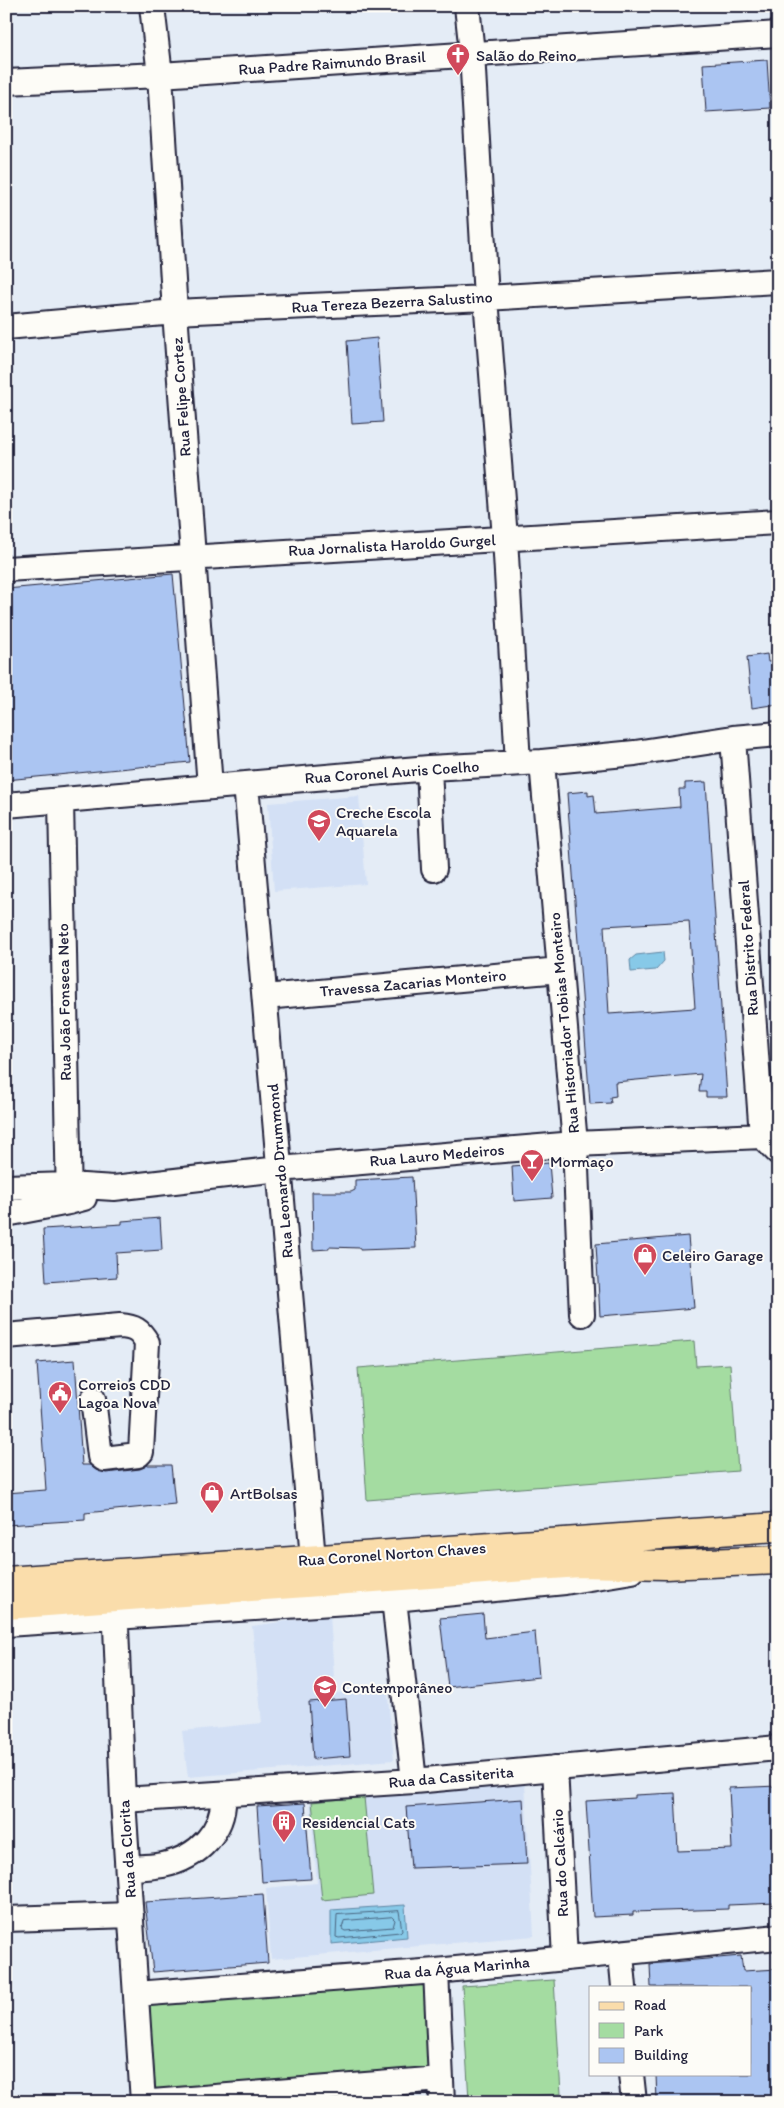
<svg xmlns="http://www.w3.org/2000/svg" width="784" height="2108" font-family="Itim,sans-serif">
<style>
.built{fill:#d3e0f5}
.green{fill:#a4dca1;stroke:#637f6e}
.water{fill:#87c9e8;stroke:#5f86a3}
.lines{fill:none;stroke-linecap:round;stroke-linejoin:round}
.shore{stroke:#4a6580;stroke-width:1}
.building{fill:#abc5f2;stroke:#22223b;fill-rule:evenodd}
.minor-casing{stroke:#22223b;stroke-width:28}
.major-casing{stroke:#22223b;stroke-width:31}
.minor{stroke:#fdfcf7;stroke-width:24}
.major{stroke:#faddab;stroke-width:28}
.labels{text-anchor:middle;dominant-baseline:central;stroke-width:4;stroke-linejoin:round;paint-order:stroke}
.poi-label{font-size:16px;fill:#22223b;stroke:#fdfcf7;text-anchor:start}
.street-label{font-size:16px;fill:#22223b;stroke:#fdfcf7}
</style>
<rect width="100%" height="100%" fill="#e4ecf6"/>
<filter id="ink" filterUnits="userSpaceOnUse"><feTurbulence type="fractalNoise" baseFrequency=".02" numOctaves="2"/><feDisplacementMap in="SourceGraphic" scale="10" xChannelSelector="R" yChannelSelector="G"/><feConvolveMatrix kernelMatrix="1 2 1 2 8 2 1 2 1" color-interpolation-filters="sRGB"/></filter>
<g filter="url(#ink)">
<!-- built -->
<path class="built" d="M 359,796 L 366,884 L 274,891 L 268,803 Z
M 330,1615 L 335,1693 L 387,1688 L 394,1760 L 188,1777 L 182,1731 L 262,1723 L 252,1626 Z
M 525,1784 L 534,1936 L 271,1959 L 266,1888 L 317,1883 L 310,1803 Z"/>
<!-- green -->
<path class="green" d="M 694,1341 L 696,1366 L 730,1364 L 738,1471 L 367,1500 L 358,1368 Z
M 364,1797 L 373,1895 L 322,1900 L 312,1802 Z
M 554,1980 L 561,2094 L 469,2100 L 462,1986 Z
M 427,1982 L 434,2074 L 156,2094 L 148,2001 Z"/>
<!-- water -->
<path class="water" d="M 663,952 L 664,961 L 656,970 L 631,972 L 630,960 L 636,955 Z
M 405,1905 L 407,1937 L 331,1944 L 331,1910 Z"/>
<g class="lines">
<!-- shore -->
<path class="shore" d="M 399,1911 L 402,1930 L 400,1932 L 339,1938 L 336,1937 L 337,1915 Z
M 392,1917 L 395,1920 L 393,1927 L 345,1931 L 342,1929 L 344,1921 Z"/>
</g>
<!-- building -->
<path class="building" d="M 767,60 L 770,108 L 706,112 L 703,64 Z
M 377,338 L 383,422 L 352,424 L 347,341 Z
M 173,574 L 190,762 L 6,780 L 6,589 Z
M 767,654 L 768,662 L 778,661 L 778,704 L 752,708 L 747,657 Z
M 706,782 L 727,1097 L 706,1097 L 706,1092 L 699,1092 L 701,1074 L 615,1082 L 616,1096 L 610,1097 L 611,1103 L 590,1104 L 567,793 L 588,791 L 588,796 L 594,795 L 596,814 L 680,807 L 679,789 L 685,789 L 685,783 ZM 689,921 L 695,1008 L 609,1014 L 604,926 Z
M 549,1163 L 552,1198 L 514,1201 L 512,1166 Z
M 412,1177 L 416,1248 L 360,1250 L 360,1248 L 329,1247 L 329,1249 L 313,1250 L 312,1192 L 351,1192 L 355,1190 L 355,1180 Z
M 160,1218 L 162,1250 L 116,1253 L 117,1277 L 46,1282 L 43,1229 L 122,1224 L 122,1221 Z
M 688,1236 L 694,1308 L 600,1316 L 596,1244 Z
M 75,1360 L 82,1465 L 90,1465 L 96,1470 L 106,1473 L 140,1469 L 148,1465 L 171,1465 L 175,1504 L 85,1513 L 85,1520 L 6,1525 L 6,1493 L 46,1490 L 37,1363 Z
M 483,1614 L 485,1638 L 535,1632 L 539,1677 L 448,1687 L 440,1618 Z
M 346,1699 L 350,1756 L 313,1759 L 309,1702 Z
M 778,1786 L 778,1898 L 775,1898 L 776,1903 L 728,1905 L 728,1909 L 633,1912 L 633,1915 L 593,1917 L 586,1801 L 635,1798 L 635,1795 L 675,1793 L 678,1851 L 732,1849 L 729,1788 Z
M 523,1799 L 527,1864 L 411,1868 L 406,1807 Z
M 305,1803 L 311,1879 L 262,1882 L 257,1806 Z
M 263,1894 L 268,1963 L 153,1972 L 145,1902 Z
M 741,1956 L 743,1971 L 778,1969 L 778,2102 L 657,2102 L 656,2074 L 750,2074 L 750,1987 L 651,1987 L 650,1964 Z"/>
<g class="lines">
<!-- minor casing -->
<g class="minor-casing">
<path id="minor" d="M 152,6 L 160,75 L 175,312 L 210,787
M 467,6 L 472,53 L 486,298 L 505,538 L 518,763
M 6,82 L 160,75 L 778,34
M 6,327 L 175,312 L 486,298 L 778,281
M 6,569 L 778,522
M 733,738 L 762,1136 L 778,1152
M 542,762 L 575,1144 L 582,1314
M 429,768 L 434,869
M 246,784 L 313,1559
M 61,801 L 69,1202
M 6,805 L 429,768 L 542,762 L 635,753 L 733,738 L 778,734
M 265,997 L 560,970
M 6,1187 L 68,1185 L 114,1188 L 279,1169 L 575,1144 L 762,1136
M 6,1214 L 69,1202 L 84,1198
M 6,1336 L 120,1326 C 134,1327 140,1330 147,1343 L 141,1452 L 138,1455 L 104,1459 L 100,1456 L 93,1399
M 394,1599 L 414,1781
M 115,1602 L 123,1800 L 143,2102
M 6,1624 L 394,1599 L 565,1582 L 632,1571
M 555,1768 L 565,1958
M 123,1800 L 414,1781 L 778,1748
M 128,1869 C 140,1867 152,1867 163,1865 C 198,1858 226,1830 223,1794
M 6,1919 L 131,1915
M 621,1954 L 624,1987
M 436,1971 L 442,2102
M 136,1994 L 436,1971 L 778,1937
M 631,2074 L 634,2102
M 152,2102 L 441,2079"/>
</g>
<!-- major casing -->
<g class="major-casing">
<path id="major" d="M 6,1581 L 778,1527
M 6,1605 L 579,1563 L 665,1565 L 778,1560"/>
</g>
<!-- minor -->
<use href="#minor" class="minor"/>
<!-- major -->
<use href="#major" class="major"/>
</g>
</g>
<!-- icons -->
<defs>
<g id="church-pin" transform="scale(1.25)"><path d="M0 17L-7.5 6A9.5 9.5 0 1 1 7.5 6Z" fill="#d1495b" stroke="#fdfcf7"/><path d="M-1.2-6h2.4v3.5h3.3v2.4h-3.3V6h-2.4V-.1h-3.3v-2.4h3.3Z" fill="#fff"/></g>
<g id="school-pin" transform="scale(1.25)"><path d="M0 17L-7.5 6A9.5 9.5 0 1 1 7.5 6Z" fill="#d1495b" stroke="#fdfcf7"/><path d="M0-5L7-2L0 1L-7-2ZM-4 1L0 2.5L4 1V4Q0 6-4 4Z" fill="#fff"/></g>
<g id="bar-pin" transform="scale(1.25)"><path d="M0 17L-7.5 6A9.5 9.5 0 1 1 7.5 6Z" fill="#d1495b" stroke="#fdfcf7"/><path d="M-6-5H6L.8 .8V4.5H3.5V6h-7V4.5H-.8V.8Z" fill="#fff"/></g>
<g id="shop-pin" transform="scale(1.25)"><path d="M0 17L-7.5 6A9.5 9.5 0 1 1 7.5 6Z" fill="#d1495b" stroke="#fdfcf7"/><path d="M-5-2.5h2.3a2.7 3.5 0 0 1 5.4 0H5L5.5 6h-11ZM-1.5-2.5h3a1.5 2.3 0 0 0-3 0Z" fill="#fff"/></g>
<g id="civic-pin" transform="scale(1.25)"><path d="M0 17L-7.5 6A9.5 9.5 0 1 1 7.5 6Z" fill="#d1495b" stroke="#fdfcf7"/><path d="M-.6-6.5H3V-4.5H.6V-3L4-1V1h2V6H-6V1h2V-1L-.6-3ZM-1.2 2.5V6h2.4V2.5Z" fill="#fff"/></g>
<g id="building-pin" transform="scale(1.25)"><path d="M0 17L-7.5 6A9.5 9.5 0 1 1 7.5 6Z" fill="#d1495b" stroke="#fdfcf7"/><path d="M-4-6H4V6H1V3H-1V6H-4ZM-2.5-4.3h1.7v1.8h-1.7ZM.8-4.3h1.7v1.8H.8ZM-2.5-1h1.7V.8h-1.7ZM.8-1h1.7V.8H.8Z" fill="#fff"/></g>
</defs>
<g fill-rule="evenodd">
<use href="#church-pin" x="458" y="55"/>
<use href="#school-pin" x="319" y="821"/>
<use href="#bar-pin" x="532" y="1161"/>
<use href="#shop-pin" x="645" y="1255"/>
<use href="#civic-pin" x="60" y="1393"/>
<use href="#shop-pin" x="212" y="1493"/>
<use href="#school-pin" x="325" y="1687"/>
<use href="#building-pin" x="284" y="1822"/>
</g>
<g class="labels">
<!-- poi labels -->
<g class="poi-label">
<text x="476" y="55">Salão do Reino</text>
<text x="336" y="812">Creche Escola<tspan x="336" dy="18">Aquarela</tspan></text>
<text x="550" y="1161">Mormaço</text>
<text x="662" y="1255">Celeiro Garage</text>
<text x="78" y="1384">Correios CDD<tspan x="78" dy="18">Lagoa Nova</tspan></text>
<text x="230" y="1493">ArtBolsas</text>
<text x="342" y="1687">Contemporâneo</text>
<text x="302" y="1822">Residencial Cats</text>
</g>
<!-- street labels -->
<g class="street-label">
<text transform="translate(332 63) rotate(-4)">Rua Padre Raimundo Brasil</text>
<text transform="translate(392 302) rotate(-3)">Rua Tereza Bezerra Salustino</text>
<text transform="translate(181 397) rotate(-94)">Rua Felipe Cortez</text>
<text transform="translate(392 545) rotate(-3)">Rua Jornalista Haroldo Gurgel</text>
<text transform="translate(392 772) rotate(-4)">Rua Coronel Auris Coelho</text>
<text transform="translate(748 948) rotate(-94)">Rua Distrito Federal</text>
<text transform="translate(413 983) rotate(-5)">Travessa Zacarias Monteiro</text>
<text transform="translate(64 1002) rotate(-91)">Rua João Fonseca Neto</text>
<text transform="translate(564 1023) rotate(-95)">Rua Historiador Tobias Monteiro</text>
<text transform="translate(437 1155) rotate(-5)">Rua Lauro Medeiros</text>
<text transform="translate(280 1171) rotate(-95)">Rua Leonardo Drummond</text>
<text transform="translate(392 1554) rotate(-4)">Rua Coronel Norton Chaves</text>
<text transform="translate(451 1777) rotate(-5)">Rua da Cassiterita</text>
<text transform="translate(127 1849) rotate(-94)">Rua da Clorita</text>
<text transform="translate(560 1863) rotate(-93)">Rua do Calcário</text>
<text transform="translate(457 1968) rotate(-5)">Rua da Água Marinha</text>
</g>
</g>
<!-- margin -->
<rect width="784" height="2108" fill="none" stroke="#fdfcf7" stroke-width="25"/>
<rect x="12" y="12" width="759" height="2083" fill="none" stroke="#22223b" stroke-width="2" filter="url(#ink)"/>
<!-- legend -->
<rect x="589" y="1986" width="162" height="90" fill="#fdfcf7" stroke="#a5a5ac"/>
<rect x="599" y="2002" width="25" height="8" fill="#faddab" stroke="#a5a5ac"/>
<text x="634" y="2010" font-size="15" fill="#22223b">Road</text>
<rect x="599" y="2023" width="25" height="15" fill="#a4dca1" stroke="#a5a5ac"/>
<text x="634" y="2036" font-size="15" fill="#22223b">Park</text>
<rect x="599" y="2048" width="25" height="15" fill="#abc5f2" stroke="#a5a5ac"/>
<text x="634" y="2060" font-size="15" fill="#22223b">Building</text>
</svg>
